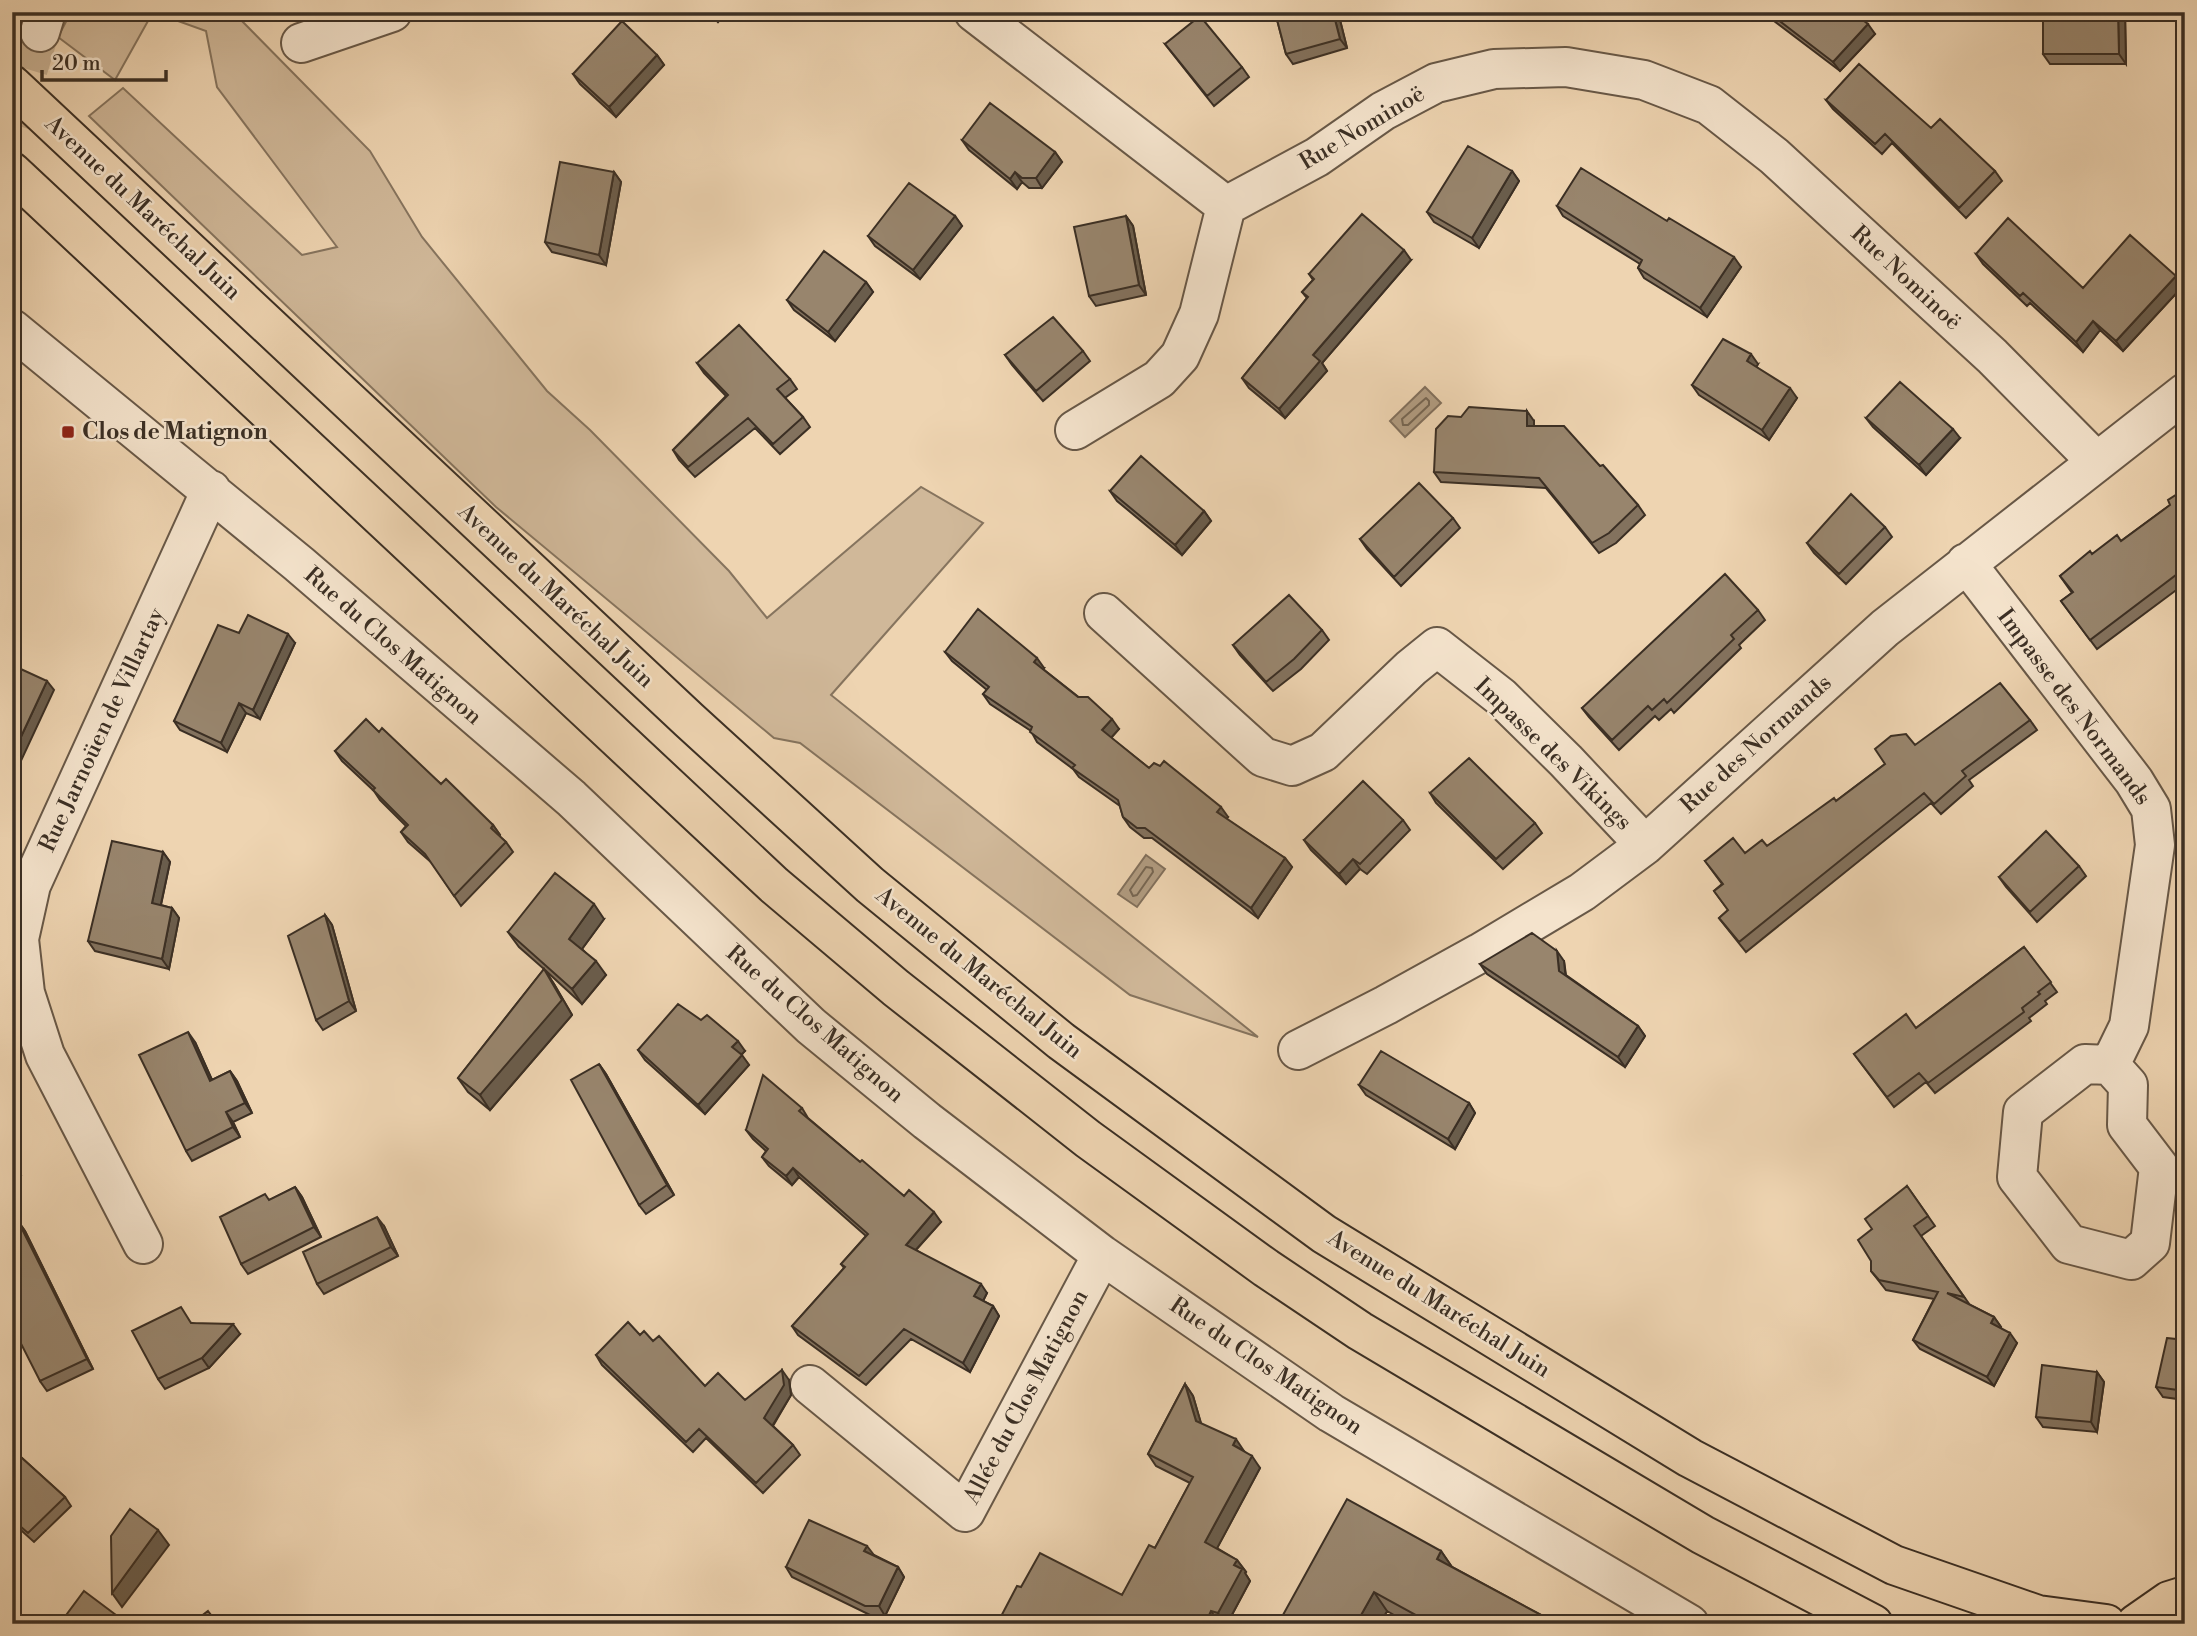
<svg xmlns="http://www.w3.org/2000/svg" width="2197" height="1636" font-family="'Libre Bodoni',serif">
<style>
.green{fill:#d0b899;stroke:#86745e;stroke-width:2}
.water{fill:#b19c81;stroke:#82705c;stroke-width:2}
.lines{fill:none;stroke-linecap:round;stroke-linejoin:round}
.shore{stroke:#766652;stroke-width:2}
.minor-tunnel{stroke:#cab395;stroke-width:38;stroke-dasharray:38 19;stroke-linecap:butt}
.minor-casing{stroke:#685847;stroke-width:42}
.major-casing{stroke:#3b2f24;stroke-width:42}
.minor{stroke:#f4e3cc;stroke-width:38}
.major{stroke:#eed4b1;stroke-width:38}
.wall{fill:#83725e;stroke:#3b2f24;stroke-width:2}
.shaded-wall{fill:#6a5d4c;stroke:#3b2f24;stroke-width:2}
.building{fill:#98856d;stroke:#3b2f24;stroke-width:2}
.poi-dot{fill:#8f2418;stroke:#f4e3cc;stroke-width:2.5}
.labels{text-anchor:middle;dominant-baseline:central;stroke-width:5;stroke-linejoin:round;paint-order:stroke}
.street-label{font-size:23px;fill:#3b2f24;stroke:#f4e3cc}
.poi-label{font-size:23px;font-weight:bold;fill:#3b2f24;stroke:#f4e3cc;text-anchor:start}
</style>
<rect width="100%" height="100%" fill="#eed4b1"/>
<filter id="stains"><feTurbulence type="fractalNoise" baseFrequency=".00286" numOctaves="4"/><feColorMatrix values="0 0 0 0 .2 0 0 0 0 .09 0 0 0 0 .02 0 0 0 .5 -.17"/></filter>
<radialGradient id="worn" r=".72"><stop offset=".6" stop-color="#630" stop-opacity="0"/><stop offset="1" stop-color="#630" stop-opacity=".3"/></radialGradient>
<!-- green -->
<path class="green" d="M 71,12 L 233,12 L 236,15 L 370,151 L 422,237 L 547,391 L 590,430 L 729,571 L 767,618 L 921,487 L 983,523 L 831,695 L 1258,1037 L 1130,995 L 800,743 L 774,738 L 496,507 L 89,116 L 123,88 L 302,255 L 337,247 L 217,87 L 206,31 L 153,12 L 115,80 L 58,37 Z"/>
<!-- water -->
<path class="water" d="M 1425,387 L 1441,403 L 1405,437 L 1390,421 Z
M 1146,855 L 1165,869 L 1137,907 L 1118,894 Z"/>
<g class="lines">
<!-- shore -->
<path class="shore" d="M 1426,398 L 1429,401 L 1429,405 L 1408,425 L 1403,425 L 1402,419 Z
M 1146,867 L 1152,868 L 1153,872 L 1137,895 L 1133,896 L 1130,890 Z"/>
<!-- minor-tunnel -->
<path class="minor-tunnel" d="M 12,124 L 40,32"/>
<!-- minor casing -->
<g class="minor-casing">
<path id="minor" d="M 974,12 L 1226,206 L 1317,157 L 1383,111 L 1436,83 L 1494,69 L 1566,67 L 1644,80 L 1709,105 L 1774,156 L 1992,356 L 2097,462
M 40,32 L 46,12
M 301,43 L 392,12
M 12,329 L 299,564 L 571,798 L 811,1026 L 927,1121 L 1102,1255 L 1331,1413 L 1689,1624
M 1075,430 L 1159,379 L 1180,356 L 1199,314 L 1226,206
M 1966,563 L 2134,781 L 2151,809 L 2155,845 L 2129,1026 L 2110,1065
M 1104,613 L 1263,757 L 1292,766 L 1323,752 L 1411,668 L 1437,647 L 1501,697 L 1566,761 L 1645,845
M 1298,1050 L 1386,1005 L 1480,953 L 1582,892 L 1645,845 L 1885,628 L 2185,393
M 2085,1064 L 2110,1065 L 2128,1085 L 2127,1125 L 2159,1167 L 2150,1243 L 2131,1260 L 2069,1244 L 2017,1177 L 2023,1112 Z
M 143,1244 L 45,1055 L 25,993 L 19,939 L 31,885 L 211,490
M 810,1385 L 965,1512 L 1102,1255"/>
</g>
<!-- major casing -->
<g class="major-casing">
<path id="major" d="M 12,85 L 689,720 L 870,885 L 1061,1041 L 1324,1234 L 1690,1458 L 1894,1565 L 2038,1615 L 2106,1624
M 12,172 L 774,885 L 896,988 L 1088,1139 L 1266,1268 L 1360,1331 L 1703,1535 L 1873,1624
M 2136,1624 L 2169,1601 L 2185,1596"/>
</g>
<!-- minor -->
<use href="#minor" class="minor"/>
<!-- major -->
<use href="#major" class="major"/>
</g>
<!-- wall -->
<path class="wall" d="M 707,12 L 727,12 L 718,22 Z
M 1275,12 L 1338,12 L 1347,48 L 1293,64 L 1286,54 Z
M 1762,12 L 1852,12 L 1875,34 L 1840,71 Z
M 2125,12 L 2126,64 L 2050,64 L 2043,54 Z
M 1165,44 L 1242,67 L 1249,77 L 1214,106 Z
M 657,55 L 664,65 L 616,117 L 580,84 L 573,74 Z
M 1826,100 L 1931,128 L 1995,171 L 2002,181 L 1966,218 L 1892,143 L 1882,154 L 1833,109 Z
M 962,140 L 1055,152 L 1062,162 L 1042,188 L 1029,188 L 1022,182 L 1017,189 L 969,150 Z
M 1512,171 L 1519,181 L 1479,248 L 1434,222 L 1427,212 Z
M 614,172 L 621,182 L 606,265 L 552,252 L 545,242 Z
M 1557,206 L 1667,221 L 1741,267 L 1707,317 L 1644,278 L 1638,268 L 1640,264 L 1563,216 Z
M 955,216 L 962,226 L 920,279 L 875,246 L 868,236 Z
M 1126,216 L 1133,226 L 1146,295 L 1096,306 L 1089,296 Z
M 1976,254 L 2083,288 L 2183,286 L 2123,351 L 2100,330 L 2083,352 L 2030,303 L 2027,306 L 1983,264 Z
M 1411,260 L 1322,363 L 1327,371 L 1285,418 L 1249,388 L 1242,378 L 1307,298 L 1302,292 L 1313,280 L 1309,274 Z
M 866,282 L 873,292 L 835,341 L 794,310 L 787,300 Z
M 1083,351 L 1090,361 L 1043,401 L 1012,365 L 1005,355 Z
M 697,363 L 790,379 L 797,389 L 785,398 L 803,417 L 810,427 L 780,454 L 755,428 L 695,477 L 679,460 L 673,450 L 726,396 L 704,373 Z
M 1758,364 L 1756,367 L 1797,398 L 1769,440 L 1699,395 L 1692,385 Z
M 1866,418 L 1960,438 L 1926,475 L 1873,427 Z
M 1534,421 L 1534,426 L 1600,466 L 1638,505 L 1645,515 L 1616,543 L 1599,553 L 1546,488 L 1441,482 L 1434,472 Z
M 2185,489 L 2185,587 L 2183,585 L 2097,649 L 2061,601 L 2072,593 L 2060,576 L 2092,554 L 2121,541 L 2170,505 Z
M 1110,491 L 1204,511 L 1211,521 L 1182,555 L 1117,501 Z
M 1453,518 L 1460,528 L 1401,586 L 1367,549 L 1360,539 Z
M 1885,527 L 1892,537 L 1846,584 L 1814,553 L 1807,543 Z
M 1758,610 L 1765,620 L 1739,645 L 1741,648 L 1674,713 L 1671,709 L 1659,720 L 1655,716 L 1619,750 L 1589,717 L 1582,708 Z
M 1322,630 L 1329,640 L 1301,669 L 1273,691 L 1240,655 L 1233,645 Z
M 239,633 L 295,643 L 260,719 L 246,713 L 227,752 L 180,730 L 174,721 Z
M 945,652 L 1044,668 L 1043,669 L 1119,729 L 1111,738 L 1149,768 L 1228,817 L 1226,819 L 1285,858 L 1292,867 L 1258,918 L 1152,838 L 1144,838 L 1130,827 L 1123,817 L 1120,806 L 1079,777 L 1073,769 L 1037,742 L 1031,731 L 990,704 L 983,694 L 987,690 L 952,661 Z
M 2030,720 L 2037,730 L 1969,780 L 1973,786 L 1941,814 L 1931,803 L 1746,952 L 1719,918 L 1728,910 L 1714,891 L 1722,884 L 1705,861 L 1745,853 L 1767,846 L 1836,801 L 1885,764 L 1915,745 Z
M 379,732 L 441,784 L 493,825 L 500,835 L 499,836 L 506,842 L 513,852 L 461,906 L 432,863 L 408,842 L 401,832 L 406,826 L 380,800 L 374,791 L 342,761 L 335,751 Z
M 1430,793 L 1535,823 L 1542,833 L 1503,869 L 1436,803 Z
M 1403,820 L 1410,830 L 1367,874 L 1360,869 L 1346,884 L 1311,850 L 1304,840 Z
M 163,852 L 170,862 L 161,905 L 172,908 L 179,918 L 169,969 L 95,951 L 88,941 Z
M 2079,866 L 2086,876 L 2037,922 L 2006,887 L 1999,877 Z
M 325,915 L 332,925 L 356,1011 L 323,1030 L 316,1020 Z
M 604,919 L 582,949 L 606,975 L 582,1004 L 545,970 L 554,984 L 572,1015 L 490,1110 L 468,1092 L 458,1078 L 544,969 L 519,947 L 508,932 Z
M 2024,947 L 2057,992 L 2045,1001 L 2047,1004 L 2029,1018 L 2031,1021 L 1935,1093 L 1926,1082 L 1894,1107 L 1854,1054 L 1916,1028 Z
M 1564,961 L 1566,975 L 1638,1026 L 1645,1036 L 1625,1067 L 1487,974 L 1480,964 Z
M 701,1020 L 745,1051 L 741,1055 L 749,1065 L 705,1114 L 645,1060 L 638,1050 Z
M 195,1042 L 212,1080 L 230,1071 L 237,1081 L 252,1113 L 233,1122 L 240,1137 L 192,1161 L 186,1151 Z
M 599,1064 L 606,1074 L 674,1195 L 646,1214 L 639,1205 Z
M 1359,1085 L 1469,1103 L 1475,1113 L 1455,1149 L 1366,1095 Z
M 802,1108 L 808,1118 L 860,1162 L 904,1196 L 941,1222 L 916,1250 L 987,1293 L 983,1301 L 993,1306 L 999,1316 L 970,1372 L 911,1339 L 866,1385 L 798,1335 L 792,1326 L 844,1268 L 841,1264 L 866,1236 L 799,1177 L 792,1185 L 769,1166 L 762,1157 L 766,1151 L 753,1139 L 746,1130 Z
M 12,1156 L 21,1175 L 12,1179 Z
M 1907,1186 L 1935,1226 L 1921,1236 L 1970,1305 L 1994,1317 L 2001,1327 L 2000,1328 L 2017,1343 L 1994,1386 L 1920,1349 L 1913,1340 L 1934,1299 L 1886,1290 L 1871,1271 L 1872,1229 Z
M 295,1187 L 302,1197 L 321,1237 L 248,1274 L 241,1264 L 270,1200 Z
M 18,1221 L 25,1231 L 93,1369 L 47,1391 L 40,1381 Z
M 384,1226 L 398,1256 L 324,1294 L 317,1284 Z
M 192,1323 L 240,1334 L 209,1368 L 165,1389 L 158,1379 Z
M 640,1335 L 653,1341 L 705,1386 L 745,1400 L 789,1380 L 791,1395 L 773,1426 L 793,1445 L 800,1455 L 763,1493 L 706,1438 L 693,1452 L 602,1365 L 596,1355 Z
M 2185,1340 L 2185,1400 L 2163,1397 L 2156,1387 Z
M 2097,1372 L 2104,1382 L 2097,1432 L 2043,1427 L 2036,1417 Z
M 1185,1384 L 1193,1396 L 1201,1424 L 1244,1451 L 1260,1468 L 1217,1548 L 1237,1560 L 1246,1572 L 1245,1573 L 1250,1581 L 1227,1624 L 997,1624 L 1021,1587 L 1122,1595 L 1155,1548 L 1190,1483 L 1156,1466 L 1148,1454 Z
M 12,1449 L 65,1497 L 71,1506 L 34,1542 L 12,1522 Z
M 1441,1551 L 1452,1567 L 1543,1616 L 1549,1624 L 1410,1624 L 1387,1611 L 1380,1624 L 1278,1624 Z
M 874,1555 L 898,1567 L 904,1577 L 885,1616 L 872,1616 L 792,1577 L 786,1567 Z"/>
<!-- shaded-wall -->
<path class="shaded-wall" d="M 711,12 L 727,12 L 718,22 Z
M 1103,12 L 1111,12 L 1107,18 Z
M 1333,12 L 1338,12 L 1347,48 L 1340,39 Z
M 2118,12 L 2125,12 L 2126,64 L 2119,54 Z
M 1868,24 L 1875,34 L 1840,71 L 1833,62 Z
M 657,55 L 664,65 L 616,117 L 609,107 Z
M 1055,152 L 1062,162 L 1042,188 L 1036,178 Z
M 1512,171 L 1519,181 L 1479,248 L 1472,238 Z
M 614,172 L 621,182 L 606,265 L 599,255 Z
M 1015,172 L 1022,182 L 1017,189 L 1010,179 Z
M 955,216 L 962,226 L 920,279 L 913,270 Z
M 1126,216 L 1133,226 L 1146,295 L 1139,285 Z
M 1404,250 L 1411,260 L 1322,363 L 1327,371 L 1285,418 L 1279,409 L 1313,355 Z
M 1734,257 L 1741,267 L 1707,317 L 1700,308 Z
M 2176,276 L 2183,286 L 2123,351 L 2116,341 Z
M 866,282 L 873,292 L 835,341 L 828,332 Z
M 2093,321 L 2100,330 L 2083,352 L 2076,342 Z
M 1751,354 L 1758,364 L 1754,371 L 1747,361 Z
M 1790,388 L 1797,398 L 1769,440 L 1762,430 Z
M 1527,411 L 1534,421 L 1534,436 L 1527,426 Z
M 1953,429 L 1960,438 L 1926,475 L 1919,465 Z
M 1204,511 L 1211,521 L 1182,555 L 1175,545 Z
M 288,634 L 295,643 L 260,719 L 253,710 Z
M 1037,658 L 1044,668 L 1040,672 L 1034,662 Z
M 47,681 L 54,690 L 12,780 L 12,756 Z
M 239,703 L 246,713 L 227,752 L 221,743 Z
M 1112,719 L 1119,729 L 1109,740 L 1102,730 Z
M 1221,807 L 1228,817 L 1224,822 L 1217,812 Z
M 493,825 L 500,835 L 498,838 L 491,828 Z
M 163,852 L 170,862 L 159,913 L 152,903 Z
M 1285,858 L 1292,867 L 1258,918 L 1251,908 Z
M 1353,859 L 1360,869 L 1346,884 L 1339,874 Z
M 594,904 L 604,919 L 579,953 L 569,939 Z
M 172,908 L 179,918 L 169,969 L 162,959 Z
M 325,915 L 332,925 L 356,1011 L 349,1001 Z
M 1557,951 L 1564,961 L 1566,981 L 1559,971 Z
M 596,961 L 606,975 L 582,1004 L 572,989 Z
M 544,969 L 554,984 L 572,1015 L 490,1110 L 480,1095 Z
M 1638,1026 L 1645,1036 L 1625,1067 L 1618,1057 Z
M 188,1032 L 195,1042 L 217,1091 L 210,1081 Z
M 738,1041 L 745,1051 L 739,1057 L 732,1047 Z
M 742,1055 L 749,1065 L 705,1114 L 698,1105 Z
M 599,1064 L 606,1074 L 674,1195 L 667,1185 Z
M 230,1071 L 237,1081 L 252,1113 L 245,1103 Z
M 1469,1103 L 1475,1113 L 1455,1149 L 1448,1139 Z
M 226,1112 L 233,1122 L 240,1137 L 233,1127 Z
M 12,1156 L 21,1175 L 12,1160 Z
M 793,1168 L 799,1177 L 792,1185 L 786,1176 Z
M 295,1187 L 302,1197 L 321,1237 L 314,1227 Z
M 934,1212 L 941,1222 L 912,1254 L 906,1245 Z
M 377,1217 L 384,1226 L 398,1256 L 391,1247 Z
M 18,1221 L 25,1231 L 93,1369 L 87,1359 Z
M 981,1284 L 987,1293 L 981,1305 L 974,1296 Z
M 993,1306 L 999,1316 L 970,1372 L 963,1363 Z
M 1994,1317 L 2001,1327 L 1998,1333 L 1991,1323 Z
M 233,1324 L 240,1334 L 209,1368 L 202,1358 Z
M 2010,1333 L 2017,1343 L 1994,1386 L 1987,1377 Z
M 782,1370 L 789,1380 L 791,1395 L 771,1428 L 764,1418 Z
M 2097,1372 L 2104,1382 L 2097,1432 L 2091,1422 Z
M 1185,1384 L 1193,1396 L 1204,1433 L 1196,1421 Z
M 1236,1439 L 1244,1451 L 1233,1445 Z
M 1252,1456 L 1260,1468 L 1214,1554 L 1205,1542 Z
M 158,1530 L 169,1545 L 122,1607 L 112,1593 Z
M 867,1546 L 874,1555 L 871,1561 L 864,1551 Z
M 1441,1551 L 1454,1570 L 1437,1559 Z
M 1237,1560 L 1246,1572 L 1245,1573 L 1250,1581 L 1227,1624 L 1225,1624 L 1218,1613 L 1234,1565 Z
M 898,1567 L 904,1577 L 885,1616 L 879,1606 Z
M 1374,1592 L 1387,1611 L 1380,1624 L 1356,1624 Z
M 1211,1611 L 1219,1623 L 1219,1624 L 1205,1624 Z
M 1072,1616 L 1078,1624 L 1068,1624 Z
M 1543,1616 L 1549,1624 L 1539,1624 Z"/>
<!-- building -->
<path class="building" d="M 1275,12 L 1333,12 L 1340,39 L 1286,54 Z
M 1768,12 L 1852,12 L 1868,24 L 1833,62 Z
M 2043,12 L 2118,12 L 2119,54 L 2043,54 Z
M 1200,16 L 1242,67 L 1207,96 L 1165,44 Z
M 622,21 L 657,55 L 609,107 L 573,74 Z
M 1859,64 L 1931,128 L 1940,119 L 1995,171 L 1959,208 L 1885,134 L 1875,144 L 1826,100 Z
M 990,103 L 1055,152 L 1036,178 L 1022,178 L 1015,172 L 1010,179 L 962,140 Z
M 1468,146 L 1512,171 L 1472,238 L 1427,212 Z
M 560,162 L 614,172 L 599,255 L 545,242 Z
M 1581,168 L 1667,221 L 1669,218 L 1734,257 L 1700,308 L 1638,268 L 1642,260 L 1557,206 Z
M 909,183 L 955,216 L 913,270 L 868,236 Z
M 1362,214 L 1404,250 L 1313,355 L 1320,361 L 1279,409 L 1242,378 L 1308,297 L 1302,292 L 1314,279 L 1309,274 Z
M 1126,216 L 1139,285 L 1089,296 L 1074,227 Z
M 2008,218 L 2083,288 L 2130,235 L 2176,276 L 2116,341 L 2093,321 L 2076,342 L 2023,293 L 2020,296 L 1976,254 Z
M 824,251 L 866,282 L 828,332 L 787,300 Z
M 1053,317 L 1083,351 L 1036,391 L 1005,355 Z
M 739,325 L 790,379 L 777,389 L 803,417 L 773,444 L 748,418 L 688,467 L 673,450 L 728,395 L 697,363 Z
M 1723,339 L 1751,354 L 1747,361 L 1790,388 L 1762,430 L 1692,385 Z
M 1900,382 L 1953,429 L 1919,465 L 1866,418 Z
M 1469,407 L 1527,411 L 1527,426 L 1564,426 L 1600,466 L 1603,465 L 1638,505 L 1609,533 L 1592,543 L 1539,478 L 1434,472 L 1436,429 L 1448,416 L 1461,417 Z
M 1141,456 L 1204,511 L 1175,545 L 1110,491 Z
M 2185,472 L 2185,484 L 2179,477 Z
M 1419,483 L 1453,518 L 1394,577 L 1360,539 Z
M 2185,489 L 2185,578 L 2181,582 L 2176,575 L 2090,640 L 2061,601 L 2073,592 L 2060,576 L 2090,551 L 2092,554 L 2117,535 L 2121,541 L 2170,505 L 2168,500 Z
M 1851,494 L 1885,527 L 1839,574 L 1807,543 Z
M 1725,574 L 1758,610 L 1731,635 L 1734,639 L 1667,703 L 1664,699 L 1652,710 L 1648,706 L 1612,740 L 1582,708 Z
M 1289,595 L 1322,630 L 1294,659 L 1266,682 L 1233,645 Z
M 978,609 L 1037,658 L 1034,662 L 1078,697 L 1088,697 L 1112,719 L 1102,730 L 1149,768 L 1154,763 L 1160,766 L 1164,761 L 1221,807 L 1217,812 L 1285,858 L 1251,908 L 1145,828 L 1137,828 L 1123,817 L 1118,800 L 1072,768 L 1075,765 L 1030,732 L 1032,727 L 983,694 L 989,687 L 945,652 Z
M 248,615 L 288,634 L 253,710 L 239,703 L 221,743 L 174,721 L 218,625 L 239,633 Z
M 12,665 L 47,681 L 12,756 Z
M 2000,683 L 2030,720 L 1962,771 L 1966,776 L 1934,804 L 1924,793 L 1739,942 L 1719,918 L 1728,910 L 1714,891 L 1723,884 L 1705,861 L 1733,838 L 1745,853 L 1762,840 L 1767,846 L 1834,798 L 1836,801 L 1885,764 L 1875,749 L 1891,736 L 1906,734 L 1915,745 Z
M 366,719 L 379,732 L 382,728 L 441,784 L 446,779 L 493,825 L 491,828 L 506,842 L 454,896 L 425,854 L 401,832 L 408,825 L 373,790 L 375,788 L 335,751 Z
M 1469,758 L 1535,823 L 1496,859 L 1430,793 Z
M 1363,781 L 1403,820 L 1360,864 L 1353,859 L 1339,874 L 1304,840 Z
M 2046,831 L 2079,866 L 2030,912 L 1999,877 Z
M 112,841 L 163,852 L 152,903 L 172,908 L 162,959 L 88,941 Z
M 555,873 L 594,904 L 569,939 L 596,961 L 572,989 L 508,932 Z
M 325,915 L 349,1001 L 316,1020 L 288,936 Z
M 1532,933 L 1557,951 L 1559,971 L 1638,1026 L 1618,1057 L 1480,964 Z
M 2024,947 L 2051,982 L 2038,992 L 2040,994 L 2022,1008 L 2024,1012 L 1928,1083 L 1919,1073 L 1887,1097 L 1854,1054 L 1906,1014 L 1916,1028 Z
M 544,969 L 562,1000 L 480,1095 L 458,1078 Z
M 678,1004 L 701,1020 L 707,1015 L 738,1041 L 732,1047 L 742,1055 L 698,1105 L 638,1050 Z
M 188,1032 L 210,1081 L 230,1071 L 245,1103 L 226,1112 L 233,1127 L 186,1151 L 139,1055 Z
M 1381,1051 L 1469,1103 L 1448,1139 L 1359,1085 Z
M 599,1064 L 667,1185 L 639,1205 L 571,1080 Z
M 763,1075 L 802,1108 L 799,1111 L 860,1162 L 862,1160 L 904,1196 L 909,1190 L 934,1212 L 906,1245 L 981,1284 L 974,1296 L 993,1306 L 963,1363 L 904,1329 L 859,1376 L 792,1326 L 845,1267 L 841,1264 L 868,1234 L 793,1168 L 786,1176 L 762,1157 L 768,1149 L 746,1130 Z
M 1907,1186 L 1928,1216 L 1914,1226 L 1964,1297 L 1947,1293 L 1994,1317 L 1991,1323 L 2010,1333 L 1987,1377 L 1913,1340 L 1938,1292 L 1879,1280 L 1871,1271 L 1871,1261 L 1858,1240 L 1872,1229 L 1865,1219 Z
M 295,1187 L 314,1227 L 241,1264 L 220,1217 L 265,1194 L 269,1200 Z
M 377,1217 L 391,1247 L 317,1284 L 303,1252 Z
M 18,1221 L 87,1359 L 40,1381 L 12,1326 L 12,1224 Z
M 181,1307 L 191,1323 L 233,1324 L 202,1358 L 158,1379 L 132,1331 Z
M 628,1322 L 640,1335 L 644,1331 L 653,1341 L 659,1336 L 705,1386 L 718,1373 L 745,1400 L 782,1370 L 784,1385 L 764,1418 L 793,1445 L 756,1483 L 699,1429 L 686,1442 L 596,1355 Z
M 2167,1338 L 2185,1340 L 2185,1391 L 2156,1387 Z
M 2042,1365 L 2097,1372 L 2091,1422 L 2036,1417 Z
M 1185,1384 L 1196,1421 L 1236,1439 L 1233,1445 L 1252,1456 L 1205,1542 L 1237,1560 L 1234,1565 L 1242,1569 L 1218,1613 L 1211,1611 L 1205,1624 L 1091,1624 L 1072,1616 L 1068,1624 L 997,1624 L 1017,1586 L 1021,1587 L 1040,1553 L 1122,1595 L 1149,1545 L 1155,1548 L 1193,1477 L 1148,1454 Z
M 12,1449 L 65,1497 L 28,1533 L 12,1519 Z
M 1347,1499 L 1441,1551 L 1437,1559 L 1543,1616 L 1539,1624 L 1432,1624 L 1374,1592 L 1356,1624 L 1278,1624 Z
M 130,1509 L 158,1530 L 112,1593 L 111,1536 Z
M 809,1520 L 867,1546 L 864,1551 L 898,1567 L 879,1606 L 865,1606 L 786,1567 Z
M 84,1591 L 128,1624 L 74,1624 L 64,1618 Z
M 208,1611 L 218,1624 L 191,1624 Z"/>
<!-- markers -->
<rect class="poi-dot" x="61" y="425" width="14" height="14" rx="3.5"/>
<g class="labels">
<!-- street labels -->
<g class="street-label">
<text transform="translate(1362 128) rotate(-31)">Rue Nominoë</text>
<text transform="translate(143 208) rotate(43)">Avenue du Maréchal Juin</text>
<text transform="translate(1906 278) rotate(43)">Rue Nominoë</text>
<text transform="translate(556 596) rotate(43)">Avenue du Maréchal Juin</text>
<text transform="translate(393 646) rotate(41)">Rue du Clos Matignon</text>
<text transform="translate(2074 707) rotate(53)">Impasse des Normands</text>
<text transform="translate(102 730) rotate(-65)">Rue Jarnoüen de Villartay</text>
<text transform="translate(1756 744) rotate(-42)">Rue des Normands</text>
<text transform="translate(1553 754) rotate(44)">Impasse des Vikings</text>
<text transform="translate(979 973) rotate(39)">Avenue du Maréchal Juin</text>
<text transform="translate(815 1024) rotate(41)">Rue du Clos Matignon</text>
<text transform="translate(1439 1304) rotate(32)">Avenue du Maréchal Juin</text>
<text transform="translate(1266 1366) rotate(34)">Rue du Clos Matignon</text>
<text transform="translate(1026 1397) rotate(-62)">Allée du Clos Matignon</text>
</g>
<!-- poi labels -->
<g class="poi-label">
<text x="82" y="432">Clos de Matignon</text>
</g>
</g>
<!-- margin -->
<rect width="2197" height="1636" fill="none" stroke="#eed4b1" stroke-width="42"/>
<rect x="14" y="14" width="2169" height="1608" fill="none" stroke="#3b2f24" stroke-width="3.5"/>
<rect x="21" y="21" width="2155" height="1594" fill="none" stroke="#3b2f24" stroke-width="2"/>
<!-- scale -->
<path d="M42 70v10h124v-10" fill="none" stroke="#3b2f24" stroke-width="3.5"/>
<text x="52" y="70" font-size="21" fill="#3b2f24" stroke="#f4e3cc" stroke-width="5" paint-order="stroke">20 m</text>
<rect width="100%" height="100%" filter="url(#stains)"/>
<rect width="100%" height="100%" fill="url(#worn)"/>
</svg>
